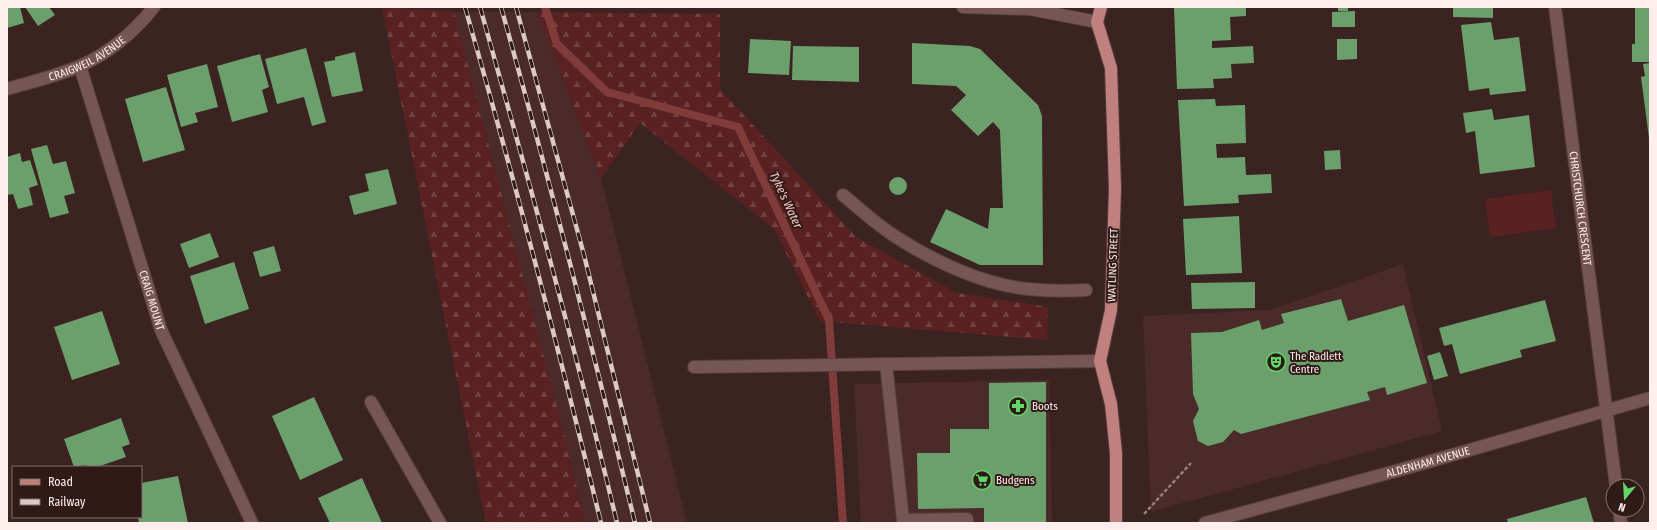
<svg xmlns="http://www.w3.org/2000/svg" width="1657" height="530" font-family="'Fira Sans Condensed',sans-serif">
<style>
.built{fill:#4a2b29}
.forest{fill:url(#forest-firs)}
.garden{fill:#592121}
.lines{fill:none;stroke-linecap:round;stroke-linejoin:round}
.stream{stroke:#7f3c3a;stroke-width:8}
.building{fill:#6ba06c}
.minor-casing{stroke:#563f3e;stroke-width:14}
.major-casing{stroke:#563f3e;stroke-width:14}
.path{stroke:#937e7d;stroke-width:2.5;stroke-dasharray:4 2;stroke-linecap:butt}
.minor{stroke:#765654;stroke-width:12}
.major{stroke:#c0807d;stroke-width:12}
.rail-casing{stroke:#dccac9;stroke-width:4.5}
.rail{stroke:#301a18;stroke-width:3;stroke-dasharray:9;stroke-linecap:butt}
.labels{text-anchor:middle;dominant-baseline:central;stroke-width:4;stroke-linejoin:round;paint-order:stroke}
.street-label{font-size:11px;fill:#ffeeed;stroke:#301a18}
.poi-label{font-size:11px;fill:#ffeeed;stroke:#301a18;text-anchor:start}
.water-label{font-size:12px;font-style:italic;fill:#f5cac7;stroke:#301a18}
</style>
<defs>
<pattern id="forest-firs" width="22" height="20" patternUnits="userSpaceOnUse"><rect width="22" height="20" fill="#592121"/><path d="M5 1l3.5 6h-7zM16 11l3.5 6h-7z" fill="#724242"/></pattern>
</defs>
<rect width="100%" height="100%" fill="#3b2322"/>
<!-- built -->
<path class="built" d="M 382,7 L 454,12 L 537,12 L 601,178 L 687,523 L 486,523 Z
M 1403,264 L 1442,431 L 1151,512 L 1143,316 L 1270,310 Z
M 1049,380 L 1052,523 L 861,523 L 854,384 Z"/>
<!-- forest -->
<path class="forest" d="M 382,7 L 454,12 L 569,453 L 585,523 L 486,523 Z
M 537,12 L 720,14 L 720,89 L 856,237 L 957,293 L 1048,307 L 1047,340 L 820,321 L 774,229 L 640,123 L 601,178 Z"/>
<!-- garden -->
<path class="garden" d="M 1551,190 L 1556,228 L 1490,237 L 1485,199 Z"/>
<g class="lines">
<!-- stream -->
<path class="stream" d="M 545,7 L 557,44 L 607,92 L 738,127 L 829,320 L 843,523"/>
</g>
<!-- building -->
<path class="building" d="M 7,7 L 20,7 L 24,23 L 7,28 Z
M 25,7 L 49,7 L 55,15 L 38,26 Z
M 1174,7 L 1246,7 L 1246,16 L 1230,17 L 1231,40 L 1212,41 L 1212,48 L 1253,46 L 1254,63 L 1231,64 L 1232,78 L 1213,79 L 1214,88 L 1177,89 Z
M 1338,7 L 1348,7 L 1348,11 L 1338,11 Z
M 1453,7 L 1493,7 L 1493,18 L 1453,17 Z
M 1635,7 L 1650,7 L 1650,62 L 1632,62 L 1632,44 L 1635,44 Z
M 1355,11 L 1355,27 L 1332,27 L 1332,12 Z
M 1491,22 L 1494,40 L 1519,37 L 1526,91 L 1490,95 L 1489,88 L 1469,91 L 1461,25 Z
M 750,39 L 791,41 L 789,75 L 748,73 Z
M 1337,39 L 1357,39 L 1357,59 L 1337,60 Z
M 912,43 L 970,46 L 980,49 L 1038,105 L 1042,116 L 1043,265 L 980,265 L 930,242 L 946,209 L 988,229 L 990,208 L 1003,208 L 1000,130 L 993,122 L 978,136 L 951,110 L 966,95 L 956,86 L 912,84 Z
M 793,46 L 859,47 L 859,82 L 792,80 Z
M 306,48 L 326,122 L 312,126 L 304,97 L 277,104 L 265,59 Z
M 355,52 L 363,91 L 332,97 L 324,62 L 335,60 L 335,57 Z
M 260,54 L 269,87 L 262,90 L 268,112 L 232,122 L 217,66 Z
M 1650,63 L 1650,138 L 1649,138 L 1641,77 L 1645,76 L 1643,64 Z
M 207,64 L 218,107 L 195,113 L 198,122 L 181,127 L 167,75 Z
M 166,87 L 185,150 L 143,162 L 125,99 Z
M 1215,99 L 1216,106 L 1245,105 L 1246,143 L 1216,144 L 1217,158 L 1245,157 L 1246,175 L 1271,174 L 1272,193 L 1238,195 L 1239,203 L 1184,206 L 1178,100 Z
M 1492,109 L 1494,120 L 1529,115 L 1535,167 L 1480,174 L 1475,131 L 1466,133 L 1463,113 Z
M 47,145 L 53,164 L 66,161 L 75,193 L 64,196 L 69,213 L 50,218 L 31,149 Z
M 1340,150 L 1341,169 L 1325,170 L 1324,151 Z
M 20,153 L 22,162 L 30,160 L 38,185 L 29,188 L 33,205 L 18,209 L 13,194 L 7,195 L 7,157 Z
M 388,169 L 397,204 L 354,215 L 349,196 L 369,191 L 365,174 Z
M889 186a9 9 0 1 1 18 0a9 9 0 1 1-18 0Z
M 1239,216 L 1242,273 L 1186,275 L 1183,219 Z
M 210,233 L 219,257 L 189,268 L 180,244 Z
M 274,246 L 281,271 L 260,277 L 253,252 Z
M 234,262 L 249,309 L 205,324 L 190,276 Z
M 1255,282 L 1255,308 L 1192,309 L 1191,283 Z
M 1341,299 L 1348,321 L 1404,305 L 1427,383 L 1387,395 L 1385,387 L 1367,392 L 1370,400 L 1241,434 L 1234,430 L 1223,442 L 1208,446 L 1198,441 L 1193,421 L 1199,409 L 1193,394 L 1191,333 L 1222,332 L 1259,320 L 1262,330 L 1284,323 L 1281,314 Z
M 1545,300 L 1556,341 L 1520,350 L 1522,357 L 1460,374 L 1452,344 L 1444,346 L 1439,328 Z
M 102,311 L 120,364 L 72,380 L 54,327 Z
M 1440,352 L 1448,376 L 1434,380 L 1427,356 Z
M 1046,382 L 1046,523 L 984,523 L 984,508 L 918,509 L 917,453 L 950,453 L 950,429 L 989,429 L 989,383 Z
M 314,397 L 343,460 L 300,480 L 272,416 Z
M 121,418 L 130,444 L 122,447 L 126,457 L 97,467 L 87,467 L 86,465 L 74,467 L 64,439 Z
M 178,476 L 188,523 L 139,523 L 138,517 L 141,517 L 141,483 Z
M 362,478 L 382,523 L 330,523 L 318,498 Z
M 1586,497 L 1594,523 L 1508,523 L 1507,519 Z"/>
<g class="lines">
<!-- minor casing -->
<g class="minor-casing">
<g id="minor">
<path d="M 963,7 L 1030,9 L 1097,22"/>
<path id="s1" d="M 1555,7 L 1616,486"/>
<path id="s2" d="M 80,66 L 161,330 L 252,523"/>
<path id="s3" d="M 7,89 C 31,82 57,76 80,66 C 109,53 134,32 154,7"/>
<path d="M 843,195 C 860,209 877,225 896,237 C 933,261 984,285 1028,289 C 1047,291 1067,291 1086,290"/>
<path d="M 886,364 L 903,520 L 967,519 L 967,523"/>
<path d="M 694,367 L 1100,361"/>
<path d="M 371,402 L 440,523"/>
<path d="M 1619,510 L 1621,523"/>
<path id="s4" d="M 1205,523 L 1414,466 L 1650,398"/>
</g>
</g>
<!-- major casing -->
<g class="major-casing">
<path id="major" d="M 1101,7 L 1097,22 L 1111,68 L 1115,189 L 1111,310 L 1100,361 L 1111,404 L 1116,453 L 1116,523"/>
</g>
<!-- path -->
<path class="path" d="M 1144,514 L 1191,463"/>
<!-- minor -->
<use href="#minor" class="minor"/>
<!-- major -->
<use href="#major" class="major"/>
<!-- rail casing -->
<g class="rail-casing">
<path id="rail" d="M 465,7 C 514,178 559,350 601,523
M 480,7 C 528,178 576,350 617,523
M 501,7 C 549,178 593,350 635,523
M 516,7 L 584,255 L 650,523"/>
</g>
<!-- rail -->
<use href="#rail" class="rail"/>
</g>
<!-- icons -->
<defs>
<g id="theatre-ring" transform="scale(1)"><circle r="9.5" fill="#301a18" stroke="#61d46a" stroke-width="1.5"/><path d="M-5-5.5Q0-4 5-5.5V0Q5 5 0 6Q-5 5-5 0ZM-3.3-2.5H-1v1.5H-3.3ZM1-2.5H3.3v1.5H1ZM-2.8 1Q0 5.5 2.8 1Z" fill="#61d46a"/></g>
<g id="pharmacy-ring" transform="scale(1)"><circle r="9.5" fill="#301a18" stroke="#61d46a" stroke-width="1.5"/><path d="M-2-6h4v4h4v4h-4v4h-4v-4h-4v-4h4Z" fill="#61d46a"/></g>
<g id="supermarket-ring" transform="scale(1)"><circle r="9.5" fill="#301a18" stroke="#61d46a" stroke-width="1.5"/><path d="M-6-5.5h2.5l.6 2H6L4.5 2H-2.5L-4.4-4H-6ZM-1.5 3.2a1.3 1.3 0 1 0 .1 0ZM3 3.2a1.3 1.3 0 1 0 .1 0Z" fill="#61d46a"/></g>
</defs>
<g fill-rule="evenodd">
<use href="#theatre-ring" x="1276" y="362"/>
<use href="#pharmacy-ring" x="1018" y="406"/>
<use href="#supermarket-ring" x="982" y="480"/>
</g>
<g class="labels">
<!-- street labels -->
<g class="street-label">
<text stroke="none"><textPath href="#s3" startOffset="86">CRAIGWEIL AVENUE</textPath></text>
<text stroke="none"><textPath href="#s1" startOffset="203">CHRISTCHURCH CRESCENT</textPath></text>
<text transform="translate(1113 265) rotate(-88)">WATLING STREET</text>
<text stroke="none"><textPath href="#s2" startOffset="245">CRAIG MOUNT</textPath></text>
<text stroke="none"><textPath href="#s4" startOffset="231">ALDENHAM AVENUE</textPath></text>
</g>
<!-- poi labels -->
<g class="poi-label">
<text x="1290" y="356">The Radlett<tspan x="1290" dy="13">Centre</tspan></text>
<text x="1032" y="406">Boots</text>
<text x="996" y="480">Budgens</text>
</g>
<!-- water labels -->
<g class="water-label">
<text transform="translate(786 200) rotate(65)">Tyke's Water</text>
</g>
</g>
<!-- border -->
<rect width="1657" height="530" fill="none" stroke="#ffeeed" stroke-width="16"/>
<!-- legend -->
<rect x="12" y="466" width="130" height="52" fill="#301a18" stroke="#836f6d"/>
<rect x="20" y="479" width="20" height="6" fill="#c0807d" stroke="#836f6d"/>
<text x="48" y="486" font-size="12" fill="#ffeeed">Road</text>
<rect x="20" y="499" width="20" height="6" fill="#dccac9" stroke="#836f6d"/>
<text x="48" y="506" font-size="12" fill="#ffeeed">Railway</text>
<!-- north arrow -->
<g transform="translate(1625 498) rotate(198)"><circle r="19" fill="#301a18" stroke="#836f6d"/>
<path d="M0-3L7 15L0 10L-7 15Z" fill="#61d46a"/>
<text y="-6" font-size="11" font-weight="bold" text-anchor="middle" fill="#ffeeed">N</text>
</g>
</svg>
